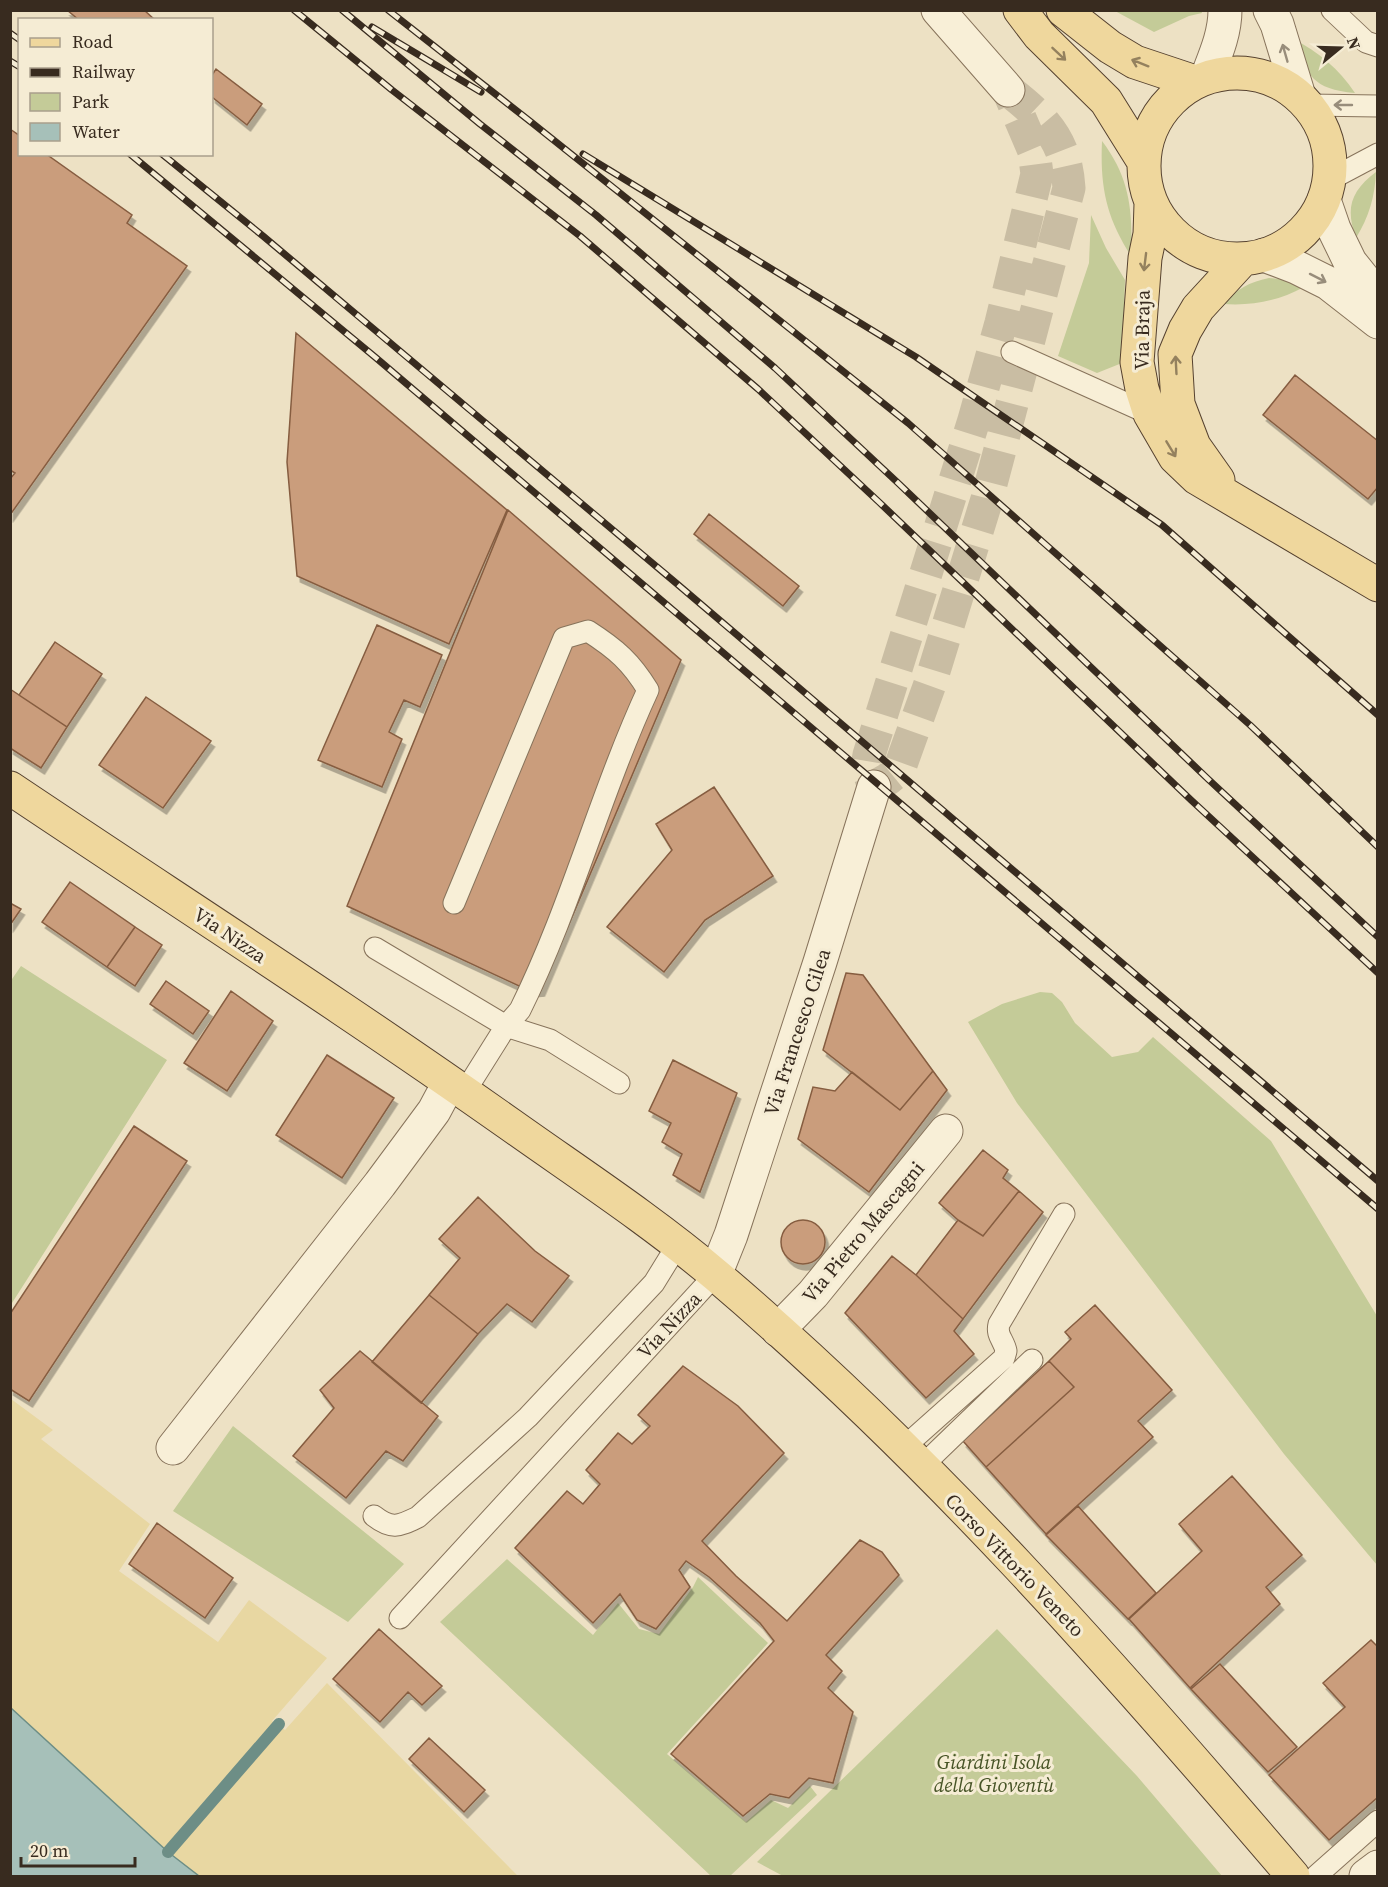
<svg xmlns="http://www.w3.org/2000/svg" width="1388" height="1887" font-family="'Source Serif 4',serif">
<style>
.green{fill:#c4cb98}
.sand{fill:#e8d7a2}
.water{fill:#a6c0b9;stroke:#6d8e86;stroke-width:1.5}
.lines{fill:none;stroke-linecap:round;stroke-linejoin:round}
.stream{stroke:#6d8e86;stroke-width:12}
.building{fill:#ca9d7b;stroke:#865d41;stroke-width:1.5;filter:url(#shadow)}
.tertiary-tunnel{stroke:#c9bda3;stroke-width:33;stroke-dasharray:33 16;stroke-linecap:butt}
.service-casing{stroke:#87735b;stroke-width:23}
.minor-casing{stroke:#87735b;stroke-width:35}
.tertiary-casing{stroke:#87735b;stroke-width:35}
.primary-casing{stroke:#55412f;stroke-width:35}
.service{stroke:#f8efd7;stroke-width:21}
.minor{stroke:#f8efd7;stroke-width:33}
.tertiary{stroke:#f8efd7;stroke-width:33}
.primary{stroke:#efd79d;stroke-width:33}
.rail-casing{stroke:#382b1f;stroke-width:7}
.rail{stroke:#f5ecd4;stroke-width:4.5;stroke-dasharray:14;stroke-linecap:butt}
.oneway{stroke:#988d7b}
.oneway2{stroke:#94815e}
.labels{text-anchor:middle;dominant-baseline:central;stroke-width:6;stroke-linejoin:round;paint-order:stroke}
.street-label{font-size:20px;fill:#382b1f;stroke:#f5ecd4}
.park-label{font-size:20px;font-style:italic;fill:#475426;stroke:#f5ecd4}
</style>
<defs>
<filter id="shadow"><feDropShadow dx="3.5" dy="6" stdDeviation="0" flood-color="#0004"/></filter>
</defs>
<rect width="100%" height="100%" fill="#ede1c4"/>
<!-- green -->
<path class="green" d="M 1201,10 L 1202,13 L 1189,16 L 1154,32 L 1115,11 Z
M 1293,39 C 1319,52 1339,69 1355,93 C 1312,89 1308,76 1293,39 Z
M 1102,141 C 1130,178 1133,211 1131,256 C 1106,217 1100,187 1102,141 Z
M 1376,172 C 1375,196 1369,217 1356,238 C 1345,208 1351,191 1376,172 Z
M 1091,215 L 1106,248 L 1125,280 L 1122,363 L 1097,373 L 1058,356 L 1089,263 Z
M 1269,278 L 1287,280 L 1304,287 C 1278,301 1253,306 1223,304 C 1237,289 1249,282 1269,278 Z
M 21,966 L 167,1060 L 12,1303 L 10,982 Z
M 1040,992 L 1052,993 L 1062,1002 L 1075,1023 L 1112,1057 L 1138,1052 L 1153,1037 L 1271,1141 L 1377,1316 L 1377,1565 L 1284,1454 L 1017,1103 L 968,1022 L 1002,1004 Z
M 233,1426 L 404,1564 L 348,1622 L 173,1511 Z
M 507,1559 L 593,1635 L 618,1603 L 639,1629 L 659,1634 L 693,1587 L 698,1577 L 768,1643 L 667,1754 L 746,1822 L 771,1800 L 788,1808 L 810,1786 L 817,1795 L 730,1876 L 711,1876 L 440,1622 Z
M 997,1629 L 1137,1776 L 1222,1876 L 783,1876 L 757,1862 Z"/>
<!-- sand -->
<path class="sand" d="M 11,1399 L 53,1430 L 41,1439 L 150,1524 L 119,1571 L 218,1642 L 249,1600 L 327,1658 L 272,1721 L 285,1730 L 327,1683 L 518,1876 L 199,1876 L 168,1852 L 11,1708 Z"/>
<!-- water -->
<path class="water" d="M 11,1708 L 168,1852 L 199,1876 L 11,1876 Z"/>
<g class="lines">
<!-- stream -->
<path class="stream" d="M 168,1852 L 279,1724"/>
</g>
<!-- building -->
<path class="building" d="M 67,10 L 144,10 L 155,20 L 79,20 Z
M 216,69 L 262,104 L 247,125 L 212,97 L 212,75 Z
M 10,129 L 20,136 L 20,154 L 46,154 L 132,215 L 127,223 L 187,266 L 10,515 L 10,479 L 15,473 L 10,470 Z
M 296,333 L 507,510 L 449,644 L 297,576 L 287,462 Z
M 1295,375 L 1378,441 L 1378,487 L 1368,499 L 1263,415 Z
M 508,510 L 681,660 L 541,990 L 530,991 L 347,906 Z
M 709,514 L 799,586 L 783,606 L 694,534 Z
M 377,625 L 442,655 L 420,707 L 404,700 L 389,732 L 402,739 L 382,787 L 318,760 Z
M 55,642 L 102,674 L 67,727 L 19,695 Z
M 10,689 L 67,727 L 41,768 L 10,748 Z
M 146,697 L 211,741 L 163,808 L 99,765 Z
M 714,787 L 773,876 L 705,920 L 664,972 L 607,927 L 672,850 L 656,824 Z
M 70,882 L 135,927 L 107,967 L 42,922 Z
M 10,903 L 21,909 L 10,925 Z
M 135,927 L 162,945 L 135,986 L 107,967 Z
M 846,973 L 863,975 L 933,1071 L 900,1110 L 823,1050 Z
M 166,981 L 209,1011 L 193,1034 L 150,1004 Z
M 231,991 L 273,1021 L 227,1091 L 184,1063 Z
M 327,1055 L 394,1098 L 342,1178 L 276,1135 Z
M 673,1060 L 737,1093 L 700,1192 L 673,1175 L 682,1154 L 662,1142 L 671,1123 L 649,1111 Z
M 933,1071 L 947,1090 L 869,1192 L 798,1139 L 813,1087 L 835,1091 L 852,1072 L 900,1110 Z
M 134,1126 L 187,1161 L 29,1401 L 10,1389 L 10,1314 Z
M 983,1150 L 1008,1170 L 1003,1178 L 1019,1191 L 983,1236 L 958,1220 L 939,1203 Z
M 1019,1191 L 1043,1212 L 963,1319 L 916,1275 L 958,1220 L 983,1236 Z
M 478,1197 L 535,1251 L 569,1276 L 532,1322 L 507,1304 L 478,1334 L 429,1295 L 460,1258 L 439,1239 Z
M781 1242a22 22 0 1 1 44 0a22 22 0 1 1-44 0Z
M 892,1256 L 916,1275 L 963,1319 L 954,1331 L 974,1354 L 926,1398 L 845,1313 Z
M 429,1295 L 478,1334 L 421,1403 L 372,1362 Z
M 1095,1305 L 1172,1390 L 1138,1421 L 1153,1437 L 1046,1534 L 986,1467 L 1074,1387 L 1049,1361 L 1071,1339 L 1065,1332 Z
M 360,1351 L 438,1416 L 403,1461 L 386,1451 L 346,1498 L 293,1456 L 334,1408 L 320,1390 Z
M 1049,1361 L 1074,1387 L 986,1467 L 963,1441 Z
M 683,1366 L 738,1406 L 784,1453 L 702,1541 L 736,1576 L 787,1621 L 860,1540 L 882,1552 L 899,1575 L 826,1655 L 842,1671 L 828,1688 L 853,1712 L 833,1783 L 809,1778 L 789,1798 L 770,1794 L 743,1816 L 671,1754 L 774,1641 L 760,1623 L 709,1577 L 686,1561 L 679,1570 L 690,1587 L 656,1629 L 637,1620 L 620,1594 L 593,1623 L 515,1548 L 567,1491 L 583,1504 L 600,1484 L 586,1470 L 618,1433 L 632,1444 L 650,1426 L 638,1415 Z
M 1232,1476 L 1302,1555 L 1266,1587 L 1280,1604 L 1190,1688 L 1129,1619 L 1202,1551 L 1179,1524 Z
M 1078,1506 L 1156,1593 L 1128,1619 L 1046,1535 Z
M 157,1523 L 233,1578 L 205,1618 L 129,1564 Z
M 379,1629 L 442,1686 L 422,1705 L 408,1692 L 380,1722 L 333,1679 Z
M 1371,1640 L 1378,1647 L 1378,1797 L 1329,1840 L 1269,1775 L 1345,1707 L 1323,1683 Z
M 1220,1664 L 1297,1747 L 1268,1772 L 1191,1689 Z
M 429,1738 L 485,1790 L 464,1812 L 409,1759 Z"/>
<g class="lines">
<!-- tertiary-tunnel -->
<path class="tertiary-tunnel" d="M 1008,90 C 1045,119 1066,140 1069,188 L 987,499 L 930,684 L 899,770 L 888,779 L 874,787 L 867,767 L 869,755 L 974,420 L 1001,323 L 1037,174 L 1034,151 Z"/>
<!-- service casing -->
<g class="service-casing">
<path id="service" d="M 1332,10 L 1366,42 L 1378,46
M 1308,105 L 1378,106
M 1329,180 L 1378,154
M 1012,352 L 1150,414
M 375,948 L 506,1026 L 520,1010 C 571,907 600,794 648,690 C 631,662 616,649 588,631 L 564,638 L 454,903
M 464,1093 L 506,1026 L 550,1040 L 619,1083
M 903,1448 L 1004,1358 L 1006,1351 C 1004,1340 996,1336 999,1324 L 1064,1214
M 921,1467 L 1032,1360
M 374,1516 C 392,1530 399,1526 418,1517 L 528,1417 L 654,1283 L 678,1244
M 400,1618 L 715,1275
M 1316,1876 L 1378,1821"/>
</g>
<!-- minor casing -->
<g class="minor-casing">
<path id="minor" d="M 1270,10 L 1277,24 L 1299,96
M 1207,77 C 1215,56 1225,34 1225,10
M 778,1330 L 813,1294 L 946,1131
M 173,1448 L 380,1184 L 434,1111 L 449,1083
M 1366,1876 L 1378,1867"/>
</g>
<!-- tertiary casing -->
<g class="tertiary-casing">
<path id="tertiary" d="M 938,10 L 1008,90
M 1324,200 L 1334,229 L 1350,262 L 1378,297
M 1264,255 L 1296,267 L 1328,283 L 1378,322
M 715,1275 L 731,1235 L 820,962 L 874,787"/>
</g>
<!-- primary casing -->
<g class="primary-casing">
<path id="primary" d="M 1020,10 L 1039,35 L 1106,101 L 1144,162
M 1063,10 L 1110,47 L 1135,62 L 1195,82
M1144 166a93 93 0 1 1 186 0a93 93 0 1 1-186 0Z
M 1151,204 L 1150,234 L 1145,258 L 1137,362 L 1142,389 L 1150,414 L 1175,457 L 1197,478 L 1378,585
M 1218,480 L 1194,446 L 1178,404 L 1175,354 L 1185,330 L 1198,308 L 1243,259
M 10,788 C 177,900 347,1009 511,1125 C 580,1174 652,1221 717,1276 C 929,1456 1113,1665 1293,1876"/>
</g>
<!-- service -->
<use href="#service" class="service"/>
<!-- minor -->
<use href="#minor" class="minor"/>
<!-- tertiary -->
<use href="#tertiary" class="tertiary"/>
<!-- primary -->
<use href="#primary" class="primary"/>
<!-- rail casing -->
<g class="rail-casing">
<path id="rail" d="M 294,10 L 392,90 L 580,236 L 758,389 L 880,503 L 1191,800 L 1378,973
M 342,10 L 480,124 L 596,215 L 775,368 L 897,482 L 1208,779 L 1378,937
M 388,10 L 531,122 L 908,423 L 1250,725 L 1378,847
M 372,27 L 481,92
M 10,33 L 20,40
M 10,61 L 20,67
M 130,154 L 375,357 L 1378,1209
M 162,154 L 263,236 L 676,583 L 1378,1181
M 583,154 L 916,357 L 1162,525 L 1378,715"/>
</g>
<!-- rail -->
<use href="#rail" class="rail"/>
</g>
<!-- one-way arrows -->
<defs><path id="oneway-shaft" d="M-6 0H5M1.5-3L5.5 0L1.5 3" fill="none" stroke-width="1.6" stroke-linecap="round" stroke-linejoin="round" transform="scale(1.5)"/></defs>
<g class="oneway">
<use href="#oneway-shaft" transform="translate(1285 53) rotate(-106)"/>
<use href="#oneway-shaft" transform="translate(1343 105) rotate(180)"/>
<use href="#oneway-shaft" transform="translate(1318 278) rotate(27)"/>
</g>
<g class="oneway2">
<use href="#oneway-shaft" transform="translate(1059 54) rotate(43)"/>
<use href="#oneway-shaft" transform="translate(1140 63) rotate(-158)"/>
<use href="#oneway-shaft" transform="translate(1145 262) rotate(97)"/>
<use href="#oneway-shaft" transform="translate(1176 365) rotate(-93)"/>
<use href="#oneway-shaft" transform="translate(1171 449) rotate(59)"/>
</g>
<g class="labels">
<!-- street labels -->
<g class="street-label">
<text transform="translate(1142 330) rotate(-89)">Via Braja</text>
<text transform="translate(230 935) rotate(34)">Via Nizza</text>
<text transform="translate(797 1032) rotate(-72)">Via Francesco Cilea</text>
<text transform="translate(863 1232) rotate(-50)">Via Pietro Mascagni</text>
<text transform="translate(669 1325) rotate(-47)">Via Nizza</text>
<text transform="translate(1015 1565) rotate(46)">Corso Vittorio Veneto</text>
</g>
<!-- park labels -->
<g class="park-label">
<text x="994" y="1762">Giardini Isola<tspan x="994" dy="23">della Gioventù</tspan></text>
</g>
</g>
<!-- border -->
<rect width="1388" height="1887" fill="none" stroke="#382b1f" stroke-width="24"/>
<!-- legend -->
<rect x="18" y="18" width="195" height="138" fill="#f5ecd4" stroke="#a99f8c" stroke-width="1.5"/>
<rect x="30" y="38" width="30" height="9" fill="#efd79d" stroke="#a99f8c" stroke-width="1.5"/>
<text x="72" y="48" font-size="18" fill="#382b1f">Road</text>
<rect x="30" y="68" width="30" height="9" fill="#382b1f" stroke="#a99f8c" stroke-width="1.5"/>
<text x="72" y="78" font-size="18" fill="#382b1f">Railway</text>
<rect x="30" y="93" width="30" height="18" fill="#c4cb98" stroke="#a99f8c" stroke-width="1.5"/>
<text x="72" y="108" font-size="18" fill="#382b1f">Park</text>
<rect x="30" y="123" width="30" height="18" fill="#a6c0b9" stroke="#a99f8c" stroke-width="1.5"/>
<text x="72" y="138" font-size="18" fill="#382b1f">Water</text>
<!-- north arrow -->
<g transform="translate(1340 48) rotate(71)" stroke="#f5ecd4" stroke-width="4.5" paint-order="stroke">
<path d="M0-4.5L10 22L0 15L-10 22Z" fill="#382b1f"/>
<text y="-9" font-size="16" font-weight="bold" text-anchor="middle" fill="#382b1f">N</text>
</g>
<!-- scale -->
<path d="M21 1857v9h114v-9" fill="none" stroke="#382b1f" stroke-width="3"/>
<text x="30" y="1857" font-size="18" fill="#382b1f" stroke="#f5ecd4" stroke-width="4.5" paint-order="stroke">20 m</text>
</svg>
